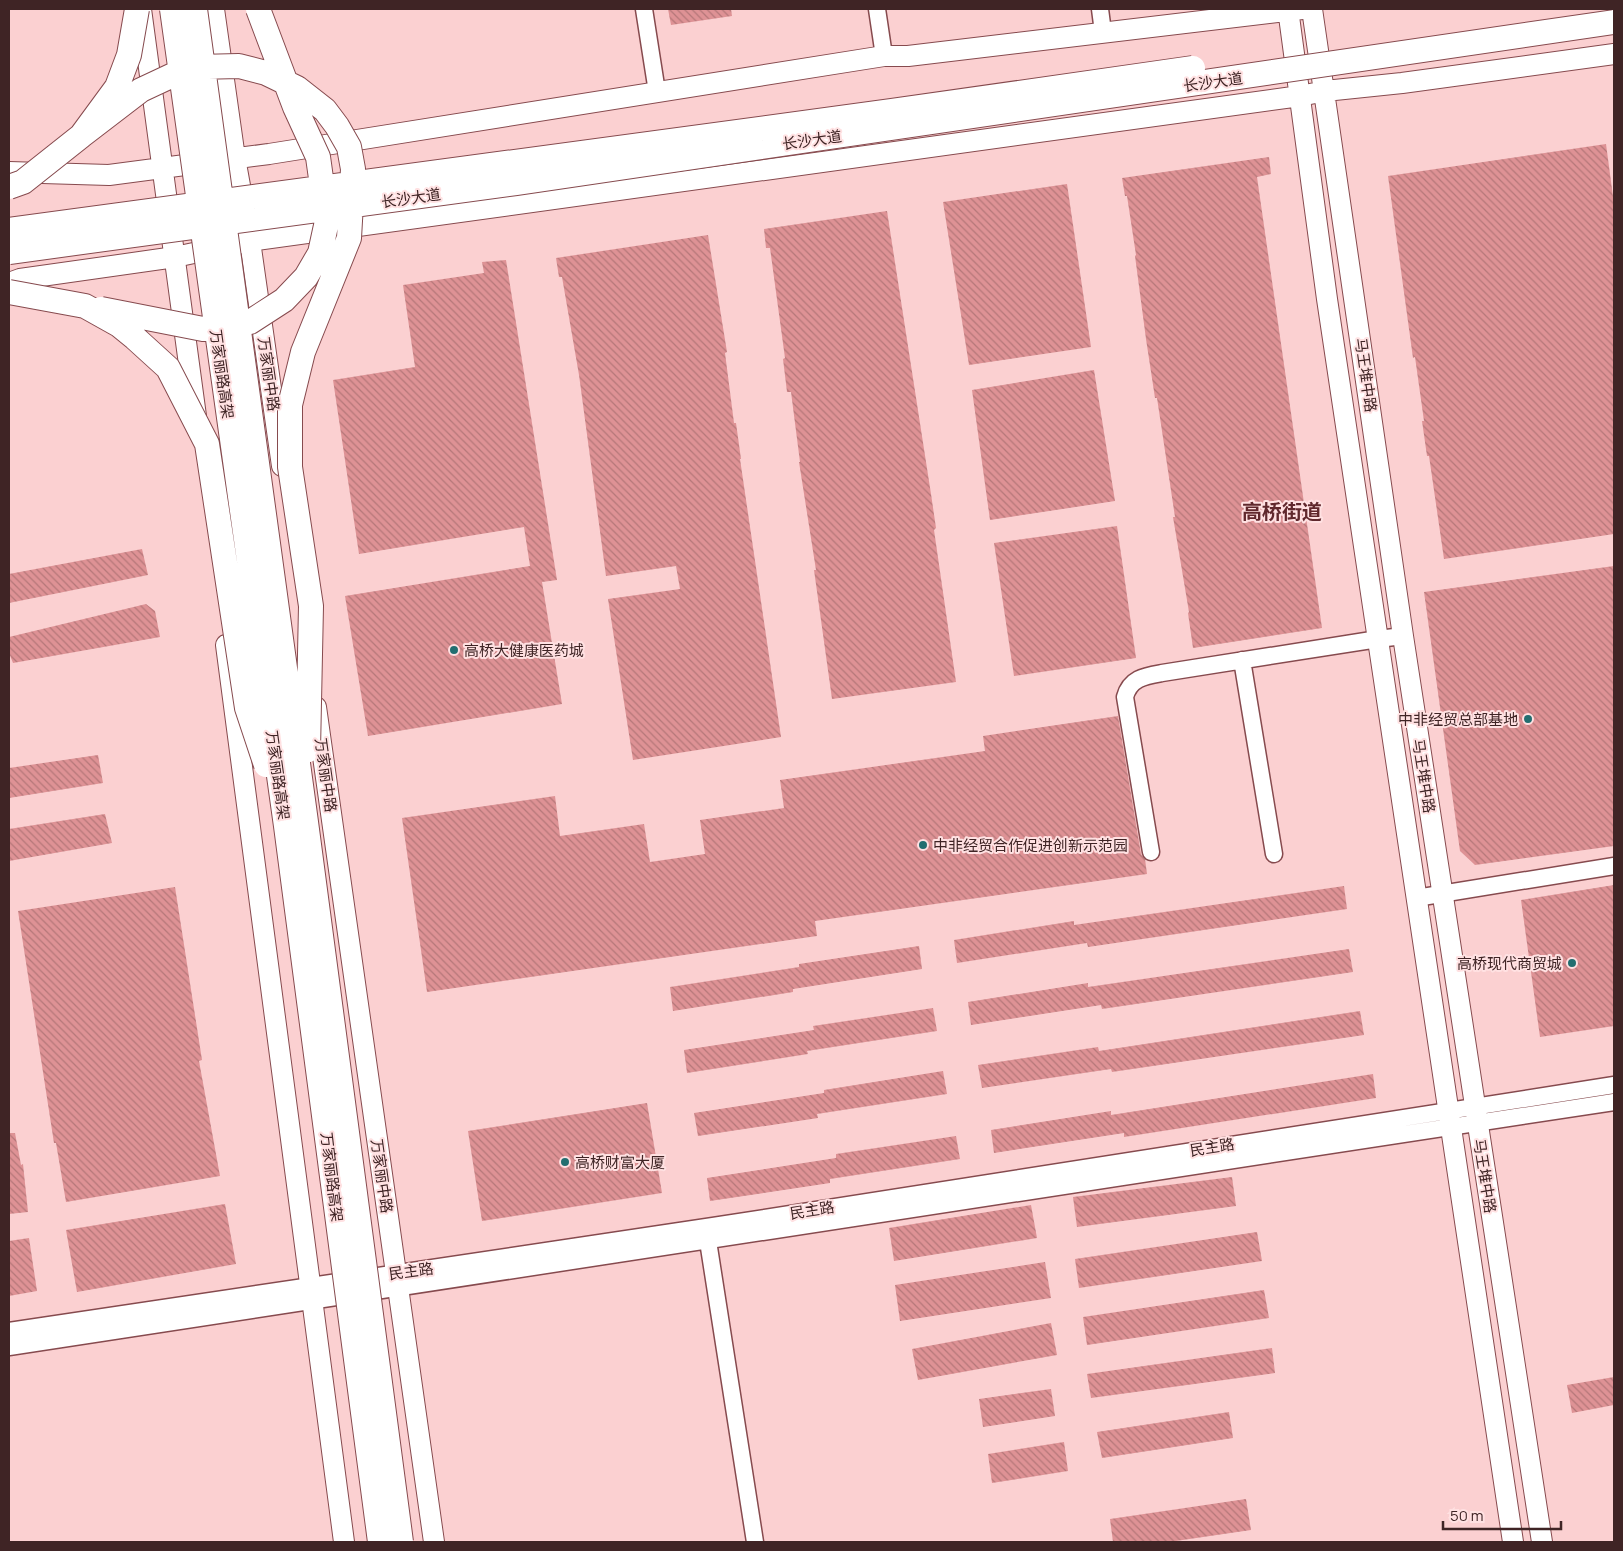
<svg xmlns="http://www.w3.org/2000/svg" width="1623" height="1551" font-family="Manrope,'Noto Sans SC',sans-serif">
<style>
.building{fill:url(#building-back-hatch)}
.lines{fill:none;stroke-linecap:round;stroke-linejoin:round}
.minor-casing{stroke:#864a4e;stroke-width:19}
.major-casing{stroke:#864a4e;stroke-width:22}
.minor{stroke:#fff;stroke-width:16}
.major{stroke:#fff;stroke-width:20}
.highway-bridge-casing{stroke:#864a4e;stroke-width:26;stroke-linecap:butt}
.highway-bridge{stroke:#fff;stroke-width:24}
.poi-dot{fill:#236e70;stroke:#ffe1e2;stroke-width:2}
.labels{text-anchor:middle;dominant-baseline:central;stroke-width:4;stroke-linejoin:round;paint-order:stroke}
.street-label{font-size:15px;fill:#3f2425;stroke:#ffe1e2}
.poi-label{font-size:15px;fill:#3f2425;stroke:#ffe1e2;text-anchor:start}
.district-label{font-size:20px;font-weight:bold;fill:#60282d;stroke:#ffe1e2}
</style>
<defs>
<pattern id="building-back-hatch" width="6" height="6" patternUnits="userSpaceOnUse" patternTransform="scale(1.25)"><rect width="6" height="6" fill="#de9295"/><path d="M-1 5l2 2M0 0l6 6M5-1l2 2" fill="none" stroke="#b57779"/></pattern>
</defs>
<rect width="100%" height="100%" fill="#fbd0d1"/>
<!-- building -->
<path class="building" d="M 668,9 L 731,9 L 732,16 L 671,25 Z
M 1606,144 L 1614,204 L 1614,534 L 1444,559 L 1429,456 L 1427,456 L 1422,421 L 1424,421 L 1415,357 L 1413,358 L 1388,176 Z
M 1269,157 L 1271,174 L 1257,177 L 1322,628 L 1193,648 L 1188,613 L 1189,612 L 1173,517 L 1175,517 L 1157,398 L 1155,398 L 1146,339 L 1135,256 L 1136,255 L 1127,196 L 1125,196 L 1122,178 Z
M 1067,184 L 1091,347 L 969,365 L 943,202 Z
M 887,211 L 931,494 L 936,528 L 934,530 L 956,682 L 832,699 L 814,570 L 816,570 L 799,462 L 800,462 L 791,392 L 787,392 L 783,359 L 785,358 L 770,248 L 766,248 L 764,229 Z
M 708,235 L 727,352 L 725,353 L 734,423 L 736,423 L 741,459 L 740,459 L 781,737 L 633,760 L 608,599 L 680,589 L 676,566 L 606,576 L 579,375 L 562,277 L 559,277 L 556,258 Z
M 506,260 L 557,580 L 542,582 L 562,704 L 368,736 L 345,596 L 530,566 L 524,527 L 359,554 L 333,380 L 415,367 L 403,285 L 484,273 L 482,262 Z
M 1094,370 L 1115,501 L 990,520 L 972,390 Z
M 1117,526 L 1136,658 L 1014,676 L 994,543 Z
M 142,549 L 148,575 L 9,603 L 9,574 Z
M 1614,566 L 1614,846 L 1475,865 L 1460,851 L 1424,592 Z
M 146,604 L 155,611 L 160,637 L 13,663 L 9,653 L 9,637 Z
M 1118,716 L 1141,854 L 1145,859 L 1147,874 L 815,921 L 817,936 L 427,992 L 402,818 L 555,796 L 560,836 L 644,824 L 650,862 L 705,854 L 700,820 L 784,808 L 780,780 L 985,751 L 983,736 Z
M 98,755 L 103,783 L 9,798 L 9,768 Z
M 105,814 L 112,843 L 9,861 L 9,829 Z
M 1614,885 L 1614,1026 L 1540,1037 L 1521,900 Z
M 1344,886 L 1347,909 L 1088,947 L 1087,943 L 957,963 L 954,940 L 1074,921 L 1074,925 Z
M 175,887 L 202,1060 L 199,1061 L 220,1176 L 66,1202 L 56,1143 L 54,1143 L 18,911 Z
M 919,946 L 922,969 L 793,989 L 793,992 L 673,1011 L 670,987 L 799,967 L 799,964 Z
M 1349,949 L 1353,972 L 1102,1009 L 1101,1005 L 971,1025 L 968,1002 L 1088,983 L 1088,987 Z
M 933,1008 L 937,1031 L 807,1051 L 808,1054 L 687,1073 L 684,1050 L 814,1030 L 813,1026 Z
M 1360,1011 L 1364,1035 L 1112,1072 L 1111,1069 L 982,1088 L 978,1065 L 1098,1047 L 1099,1051 Z
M 943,1071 L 947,1094 L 817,1114 L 818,1118 L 698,1136 L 694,1113 L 824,1093 L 824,1090 Z
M 1373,1074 L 1376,1098 L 1124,1137 L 1124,1133 L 994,1153 L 991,1130 L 1111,1111 L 1111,1115 Z
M 647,1103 L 662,1193 L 482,1221 L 468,1131 Z
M 9,1133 L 15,1133 L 21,1165 L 23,1164 L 28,1212 L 9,1214 Z
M 956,1136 L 960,1159 L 830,1179 L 830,1183 L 710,1201 L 707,1178 L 836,1158 L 836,1154 Z
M 1232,1177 L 1236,1206 L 1077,1227 L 1073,1197 Z
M 225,1204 L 236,1264 L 77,1292 L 66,1230 Z
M 1031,1205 L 1037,1238 L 894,1261 L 889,1228 Z
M 1257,1232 L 1262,1261 L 1079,1288 L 1075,1259 Z
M 29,1238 L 37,1291 L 9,1296 L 9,1241 Z
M 1045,1262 L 1051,1298 L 900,1321 L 895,1285 Z
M 1264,1290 L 1269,1318 L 1087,1345 L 1083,1317 Z
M 1051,1323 L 1057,1355 L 918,1380 L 912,1349 Z
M 1272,1348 L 1275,1373 L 1091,1398 L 1087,1374 Z
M 1614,1377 L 1614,1405 L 1572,1413 L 1567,1385 Z
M 1051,1389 L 1055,1416 L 983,1427 L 979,1399 Z
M 1229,1412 L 1233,1438 L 1102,1458 L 1097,1432 Z
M 1064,1442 L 1068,1471 L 992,1483 L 988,1454 Z
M 1246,1499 L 1251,1530 L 1169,1542 L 1113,1542 L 1110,1519 Z"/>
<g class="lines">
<!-- minor casing -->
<g class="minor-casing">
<path id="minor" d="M 644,9 L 657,92
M 877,9 L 884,56
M 1100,9 L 1103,32
M 1242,660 L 1274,854
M 1151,852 L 1125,697 C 1130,678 1145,676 1162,673 L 1378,639 L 1403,636
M 1416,898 L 1614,866
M 708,1241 L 755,1542
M 9,1331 L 713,1226 L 1614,1085
M 9,1347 L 1614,1102"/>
</g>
<!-- major casing -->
<g class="major-casing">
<path id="major" d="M 141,9 L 196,416
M 214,9 L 235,158 L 250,241 L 282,466
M 1288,9 L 1327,299 L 1513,1542
M 1312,9 L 1403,636 L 1542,1542
M 9,172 L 109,175 L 269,154 L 884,56 L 908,56 L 1302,9
M 9,283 L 20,279 L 175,257 L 250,241 L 1300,96 L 1325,91 L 1402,83 L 1614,54
M 226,645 L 344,1542
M 316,707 L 434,1542"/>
</g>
<!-- minor -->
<use href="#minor" class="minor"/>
<!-- major -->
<use href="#major" class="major"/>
<!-- highway-bridge casing -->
<g class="highway-bridge-casing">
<path id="highway-bridge" d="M 172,9 L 286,826 L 380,1542
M 195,9 L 306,822 L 401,1542
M 81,136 L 141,90 L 173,75 L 198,67 L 239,66 L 266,73 L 297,88 L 325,110 L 337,126 L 349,147 L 353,169 L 349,238 L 303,352 L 290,405 L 290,467 L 311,606 L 308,750
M 9,187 L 23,182 L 81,136 L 117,87 L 129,55 L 137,9
M 9,230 L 892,111 L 1193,68
M 9,252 L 516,183 L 1614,22
M 9,292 L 85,306 L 119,325 L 135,338 L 168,368 L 207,444 L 247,708 L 266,765
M 101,309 L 203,329 L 228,328 L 250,322 L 284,300 L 306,277 L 320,253 L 327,221 L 318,157 L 295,107 L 258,9"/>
</g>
<!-- highway-bridge -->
<use href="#highway-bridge" class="highway-bridge"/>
</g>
<!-- markers -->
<g class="poi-dot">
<circle cx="454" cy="650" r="5"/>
<circle cx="1528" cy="719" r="5"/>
<circle cx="923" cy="845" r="5"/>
<circle cx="1572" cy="963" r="5"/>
<circle cx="565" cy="1162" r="5"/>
</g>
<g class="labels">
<!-- street labels -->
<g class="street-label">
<text transform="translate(1213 82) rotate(-8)">长沙大道</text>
<text transform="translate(812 140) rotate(-8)">长沙大道</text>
<text transform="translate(411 198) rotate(-8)">长沙大道</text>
<text transform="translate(222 374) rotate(82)">万家丽路高架</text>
<text transform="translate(269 374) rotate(82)">万家丽中路</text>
<text transform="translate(1366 375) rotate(82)">马王堆中路</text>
<text transform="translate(278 775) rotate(82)">万家丽路高架</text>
<text transform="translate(326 775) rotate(82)">万家丽中路</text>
<text transform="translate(1424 776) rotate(81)">马王堆中路</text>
<text transform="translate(1212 1147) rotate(-9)">民主路</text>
<text transform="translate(382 1176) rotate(82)">万家丽中路</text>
<text transform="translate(1485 1176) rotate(81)">马王堆中路</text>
<text transform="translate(332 1177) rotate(83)">万家丽路高架</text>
<text transform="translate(812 1210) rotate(-9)">民主路</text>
<text transform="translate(411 1271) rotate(-8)">民主路</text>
</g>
<!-- poi labels -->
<g class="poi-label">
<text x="464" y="650">高桥大健康医药城</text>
<text x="1518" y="719" text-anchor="end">中非经贸总部基地</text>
<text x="933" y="845">中非经贸合作促进创新示范园</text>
<text x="1562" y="963" text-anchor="end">高桥现代商贸城</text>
<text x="575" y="1162">高桥财富大厦</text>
</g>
<!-- district labels -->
<g class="district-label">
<text x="1282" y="511">高桥街道</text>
</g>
</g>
<!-- border -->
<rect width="1623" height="1551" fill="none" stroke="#3f2425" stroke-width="20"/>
<!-- scale -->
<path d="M1443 1521v8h118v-8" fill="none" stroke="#3f2425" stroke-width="2.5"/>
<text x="1450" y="1521" font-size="15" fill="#3f2425" stroke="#ffe1e2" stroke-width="4" paint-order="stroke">50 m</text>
</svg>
